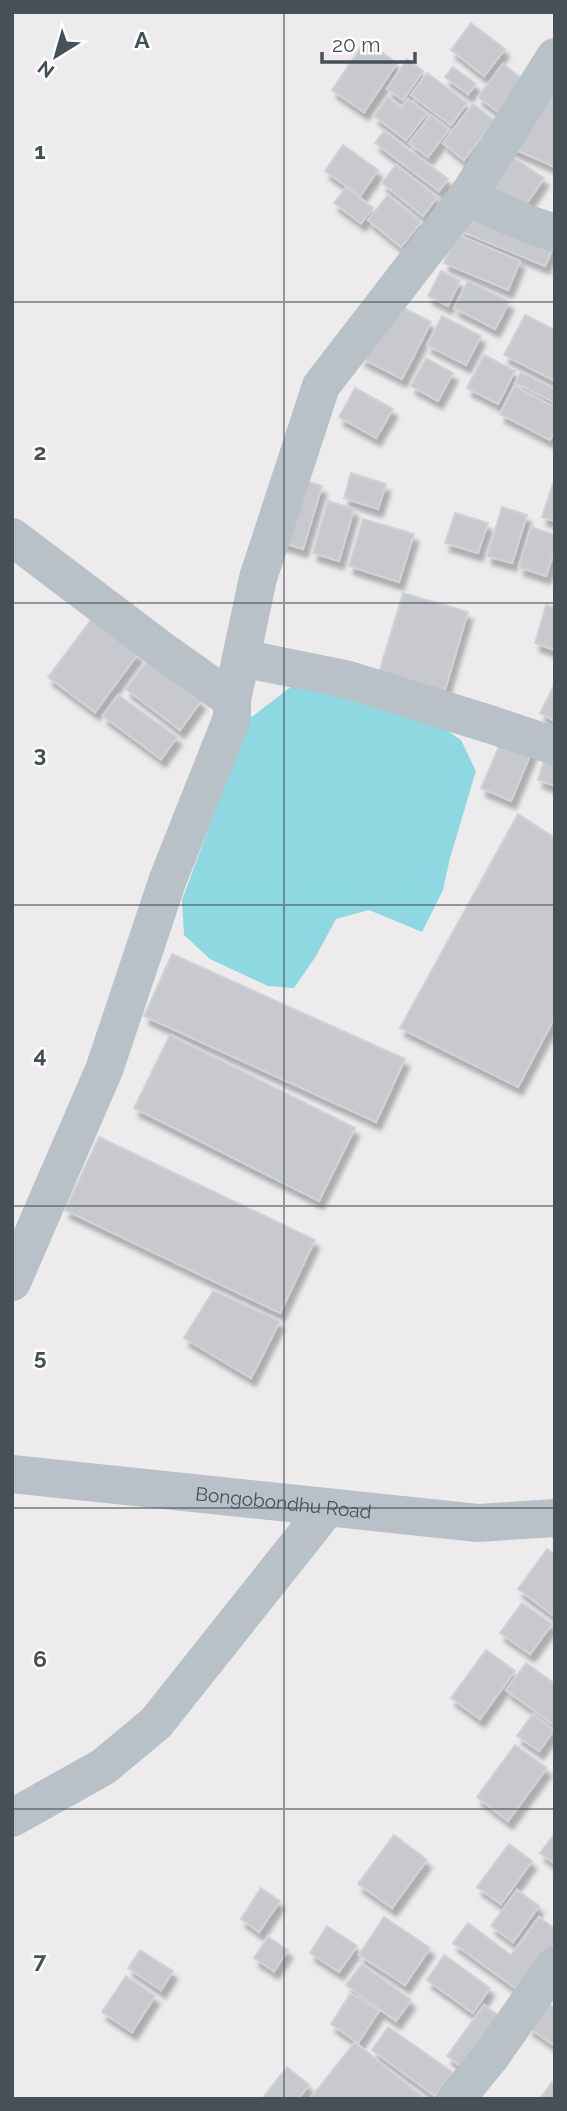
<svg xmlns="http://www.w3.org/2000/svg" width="567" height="2111" font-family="Raleway,sans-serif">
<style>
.water{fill:#8ed8e1}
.building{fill:#c7c9ce;stroke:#d0d2d7;stroke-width:2;filter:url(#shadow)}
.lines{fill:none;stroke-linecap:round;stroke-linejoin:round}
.minor{stroke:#b8c1c7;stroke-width:38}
.grid{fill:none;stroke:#465057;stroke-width:2;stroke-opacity:0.55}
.labels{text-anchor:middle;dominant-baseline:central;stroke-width:5;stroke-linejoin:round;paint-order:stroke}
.street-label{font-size:19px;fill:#465057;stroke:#fff}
.grid-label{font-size:23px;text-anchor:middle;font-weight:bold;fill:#465057;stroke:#fff;stroke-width:5;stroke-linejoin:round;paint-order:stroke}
</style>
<defs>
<filter id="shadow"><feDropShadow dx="4.5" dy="8" stdDeviation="2" flood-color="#0004"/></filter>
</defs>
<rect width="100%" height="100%" fill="#eeebec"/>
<!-- water -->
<path class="water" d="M 292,686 L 377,703 L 442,727 L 461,740 L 476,771 L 450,858 L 443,890 L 422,932 L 369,910 L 336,919 L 316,956 L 294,988 L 268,986 L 210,959 L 184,935 L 182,900 L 249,719 Z"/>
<!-- building -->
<path class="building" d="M 471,23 L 505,49 L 484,76 L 451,50 Z
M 365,41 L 397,63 L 364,112 L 332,90 Z
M 407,59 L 423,71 L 403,100 L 387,89 Z
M 503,64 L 525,81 L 501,114 L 478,97 Z
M 453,67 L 476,84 L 468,94 L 445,77 Z
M 427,73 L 467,103 L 451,125 L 411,95 Z
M 555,84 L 555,167 L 507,146 Z
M 388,97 L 401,108 L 408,99 L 427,113 L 406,140 L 374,116 Z
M 473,104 L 494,120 L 464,160 L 443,143 Z
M 431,115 L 449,129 L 428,157 L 409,143 Z
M 384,131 L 448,179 L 439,191 L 375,143 Z
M 343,145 L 378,170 L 360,196 L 325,171 Z
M 508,154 L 544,178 L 517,218 L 481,194 Z
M 396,165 L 437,197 L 423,216 L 382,183 Z
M 346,187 L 373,208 L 361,223 L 334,203 Z
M 388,195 L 421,222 L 401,247 L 368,220 Z
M 468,206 L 555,243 L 545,266 L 458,230 Z
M 456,234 L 520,261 L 508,290 L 444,263 Z
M 441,271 L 460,281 L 448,306 L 428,296 Z
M 468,281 L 509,302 L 495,329 L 454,308 Z
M 390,301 L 431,322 L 402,379 L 361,358 Z
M 525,315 L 555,330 L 555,381 L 504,355 Z
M 442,316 L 481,336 L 466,365 L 427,345 Z
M 484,355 L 515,371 L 498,404 L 467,388 Z
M 426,358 L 453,373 L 438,401 L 411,386 Z
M 521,372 L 555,389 L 555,403 L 515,383 Z
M 514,386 L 555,407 L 555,431 L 550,440 L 500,414 Z
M 355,388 L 393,409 L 376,438 L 339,417 Z
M 351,473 L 386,484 L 378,509 L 344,498 Z
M 293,477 L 322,486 L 303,549 L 274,540 Z
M 555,478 L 555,521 L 542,517 Z
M 328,501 L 354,509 L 339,561 L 313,553 Z
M 502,507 L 527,515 L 512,563 L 487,556 Z
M 455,513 L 488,523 L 478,553 L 445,543 Z
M 363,519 L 414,534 L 399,582 L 349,566 Z
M 531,527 L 555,535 L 555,549 L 546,576 L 519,567 Z
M 403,593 L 468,612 L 444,693 L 379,673 Z
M 546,605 L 555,608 L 555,650 L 535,643 Z
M 91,620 L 138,654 L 95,712 L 48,677 Z
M 147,661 L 201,701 L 180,730 L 126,689 Z
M 555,684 L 555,721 L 540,713 Z
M 118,695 L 177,737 L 161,759 L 103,716 Z
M 505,733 L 534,746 L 511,801 L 481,788 Z
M 548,748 L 555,751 L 555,786 L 538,780 Z
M 518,814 L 555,838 L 555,1017 L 518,1087 L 400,1028 Z
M 172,954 L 405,1059 L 376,1122 L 144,1016 Z
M 170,1035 L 355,1128 L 319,1201 L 134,1108 Z
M 99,1137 L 315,1240 L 280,1313 L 65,1210 Z
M 213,1291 L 280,1321 L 251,1378 L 184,1338 Z
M 547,1549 L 555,1554 L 555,1612 L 553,1615 L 518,1589 Z
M 522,1603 L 552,1624 L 530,1654 L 500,1633 Z
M 486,1650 L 515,1671 L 480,1719 L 451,1698 Z
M 526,1663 L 555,1684 L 555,1726 L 506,1690 Z
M 533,1714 L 554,1730 L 539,1751 L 517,1736 Z
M 515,1745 L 547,1768 L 508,1821 L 477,1797 Z
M 555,1833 L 555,1864 L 540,1853 Z
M 394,1835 L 427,1860 L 392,1908 L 358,1884 Z
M 509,1844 L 532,1861 L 501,1904 L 477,1887 Z
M 261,1888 L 280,1901 L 259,1932 L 241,1919 Z
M 517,1890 L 539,1906 L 513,1942 L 491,1926 Z
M 384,1917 L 430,1948 L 405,1985 L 359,1955 Z
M 539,1917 L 555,1929 L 555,1942 L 519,1991 L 453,1943 L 468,1923 L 511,1955 Z
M 327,1926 L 357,1946 L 339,1972 L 310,1953 Z
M 268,1937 L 288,1950 L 274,1971 L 254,1958 Z
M 140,1950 L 173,1971 L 161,1990 L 128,1968 Z
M 444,1955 L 490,1988 L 473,2013 L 427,1980 Z
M 362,1964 L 411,2000 L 396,2021 L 346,1985 Z
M 126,1976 L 155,1996 L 132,2032 L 102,2012 Z
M 351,1993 L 379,2011 L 358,2043 L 331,2024 Z
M 546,2002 L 555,2008 L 555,2046 L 528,2027 Z
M 484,2005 L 498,2015 L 462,2067 L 447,2056 Z
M 388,2027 L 452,2072 L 435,2096 L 372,2050 Z
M 355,2042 L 425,2099 L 310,2099 Z
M 287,2067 L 309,2085 L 298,2099 L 262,2099 Z
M 552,2082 L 555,2084 L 555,2099 L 540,2099 Z"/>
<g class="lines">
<!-- minor -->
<g class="minor">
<path d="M 467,197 L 528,224 L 555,233"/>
<path d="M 12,537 L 160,649 L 232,700 L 232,718 L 168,879 L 104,1070 L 12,1282"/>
<path d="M 241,658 L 345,679 L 492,725 L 555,746"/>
<path d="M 232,700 L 258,578 L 321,386 L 467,197 L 555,57"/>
<path id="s1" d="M 12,1474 L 478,1523 L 555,1518"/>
<path d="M 12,1818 L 103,1767 L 156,1723 L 327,1508"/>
<path d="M 456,2099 L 491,2056 L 555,1965"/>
</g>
</g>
<!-- grid -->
<path class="grid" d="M 284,12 L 284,2099M 12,302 L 555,302M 12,603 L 555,603M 12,905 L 555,905M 12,1206 L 555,1206M 12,1508 L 555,1508M 12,1809 L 555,1809"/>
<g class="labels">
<!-- street labels -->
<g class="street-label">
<text stroke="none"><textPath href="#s1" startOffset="273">Bongobondhu Road</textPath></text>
</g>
</g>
<g class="grid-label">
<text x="142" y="48">A</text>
<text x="40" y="159">1</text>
<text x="40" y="460">2</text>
<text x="40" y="762">3</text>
<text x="40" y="1063">4</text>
<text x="40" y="1365">5</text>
<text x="40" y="1667">6</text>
<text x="40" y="1968">7</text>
</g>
<!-- border -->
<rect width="567" height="2111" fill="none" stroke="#465057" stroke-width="28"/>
<!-- north arrow -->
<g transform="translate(56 56) rotate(217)" stroke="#ffffff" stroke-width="5" paint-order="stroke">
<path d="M0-5L12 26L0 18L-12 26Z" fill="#465057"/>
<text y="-10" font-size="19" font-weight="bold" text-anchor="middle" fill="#465057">N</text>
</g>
<!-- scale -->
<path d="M322 52v10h93v-10" fill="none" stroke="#465057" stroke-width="3.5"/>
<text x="332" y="52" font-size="21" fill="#465057" stroke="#ffffff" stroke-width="5" paint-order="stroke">20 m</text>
</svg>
